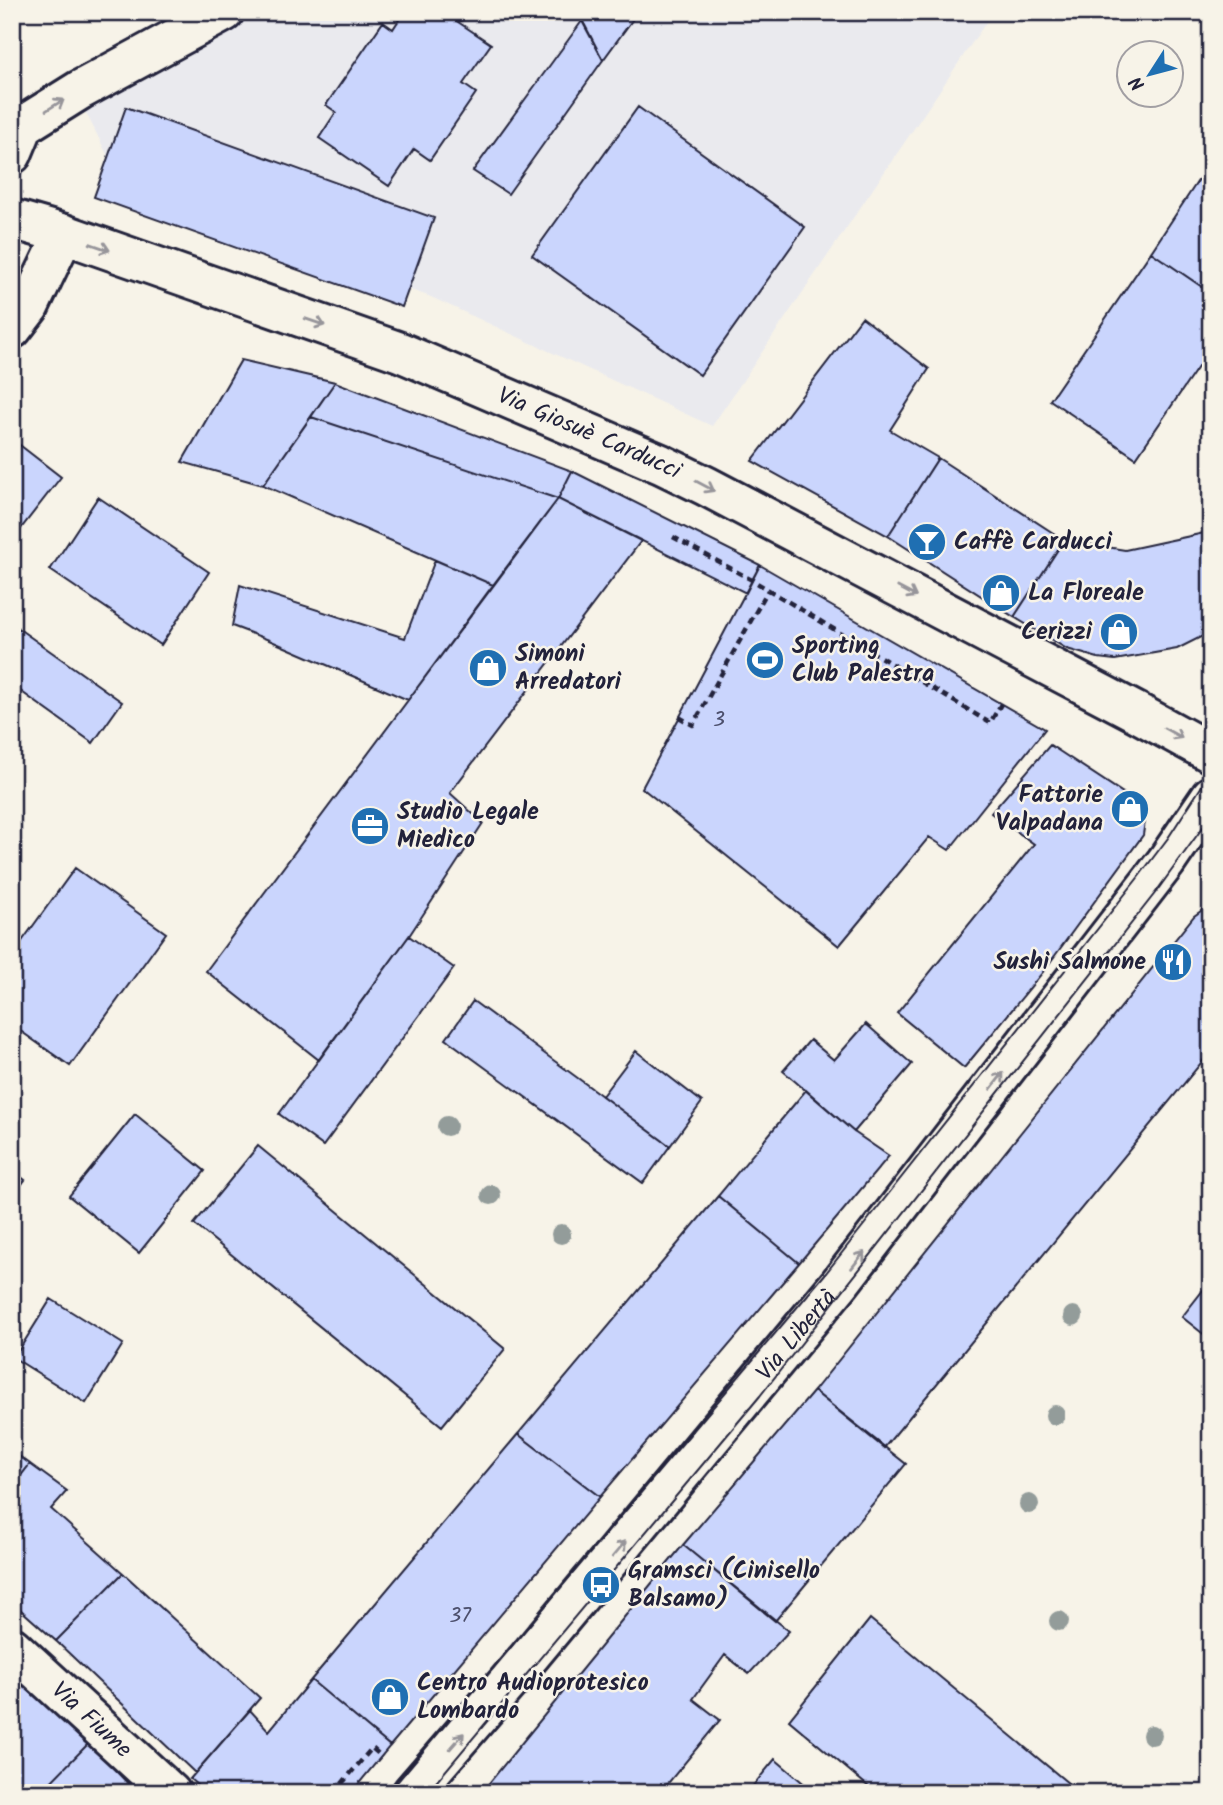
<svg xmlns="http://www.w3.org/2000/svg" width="1223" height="1805" font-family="Kalam,sans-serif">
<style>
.built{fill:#eaeaee}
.building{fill:#cad5fd;stroke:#22223b;stroke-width:2}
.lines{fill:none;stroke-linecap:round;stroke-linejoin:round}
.minor-casing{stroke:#22223b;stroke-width:44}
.path{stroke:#22223b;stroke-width:4.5;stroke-dasharray:7 5;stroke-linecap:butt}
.minor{stroke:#f7f3e8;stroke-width:38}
.tram{stroke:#22223b;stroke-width:2}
.tree{fill:#939c9a}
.oneway{stroke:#97959a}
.labels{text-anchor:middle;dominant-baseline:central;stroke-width:5;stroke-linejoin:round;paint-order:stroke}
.number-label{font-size:21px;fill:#4c4f6c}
.street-label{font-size:24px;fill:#22223b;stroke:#f7f3e8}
.poi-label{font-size:24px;font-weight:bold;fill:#22223b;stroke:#f7f3e8;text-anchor:start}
</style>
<rect width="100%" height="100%" fill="#f7f3e8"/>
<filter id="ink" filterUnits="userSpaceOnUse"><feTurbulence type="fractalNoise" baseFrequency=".0143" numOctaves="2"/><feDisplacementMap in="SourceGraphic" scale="14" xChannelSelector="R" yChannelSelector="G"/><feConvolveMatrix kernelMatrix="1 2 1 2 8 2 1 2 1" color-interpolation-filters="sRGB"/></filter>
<g filter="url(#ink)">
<!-- built -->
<path class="built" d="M 257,12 L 993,12 L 712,426 L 431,297 L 125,190 L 81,103 Z"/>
<!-- building -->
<path class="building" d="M 404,12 L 443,12 L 491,44 L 463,84 L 476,93 L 430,160 L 414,149 L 389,186 L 319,138 L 336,112 L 326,105 L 383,22 L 393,29 Z
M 443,12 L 484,12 L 458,22 Z
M 578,12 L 638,12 L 603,60 Z
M 582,21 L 603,60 L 508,194 L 473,171 Z
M 126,107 L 434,218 L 402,307 L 94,197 Z
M 638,107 L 805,227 L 700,375 L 532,255 Z
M 1211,161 L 1211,293 L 1151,252 Z
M 1151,252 L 1211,293 L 1211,348 L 1136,458 L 1050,400 Z
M 862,317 L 929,369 L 890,430 L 938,458 L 888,536 L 752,461 Z
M 241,360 L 335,382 L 263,485 L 182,462 Z
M 335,382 L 572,471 L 558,499 L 311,417 Z
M 311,417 L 558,499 L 493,585 L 263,485 Z
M 12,439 L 61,477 L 12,540 Z
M 938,458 L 1064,540 L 1014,617 L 888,536 Z
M 572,471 L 760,565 L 746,593 L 558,499 Z
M 98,497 L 209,572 L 161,645 L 50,570 Z
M 558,499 L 641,541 L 450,793 L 483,823 L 409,936 L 319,1060 L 206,971 Z
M 1211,524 L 1211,632 L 1177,649 L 1115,660 L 1098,658 L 1067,649 L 1014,617 L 1064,540 L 1125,550 L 1204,533 Z
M 435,560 L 493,585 L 408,700 L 269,640 L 232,626 L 240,585 L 405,638 Z
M 760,565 L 1045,729 L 949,850 L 929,837 L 839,946 L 642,788 Z
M 12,624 L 122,702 L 93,743 L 12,685 Z
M 1050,745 L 1135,801 L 1145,821 L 1143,835 L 1043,972 L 964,1068 L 897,1013 L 1034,844 L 991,813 Z
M 75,868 L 166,933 L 70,1066 L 12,1025 L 12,955 Z
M 1211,904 L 1211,1051 L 884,1448 L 814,1391 L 1194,916 Z
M 409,936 L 454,968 L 323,1146 L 279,1114 Z
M 473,1001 L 670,1146 L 643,1183 L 446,1039 Z
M 866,1024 L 912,1064 L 854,1132 L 783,1071 L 810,1040 L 834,1060 Z
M 636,1051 L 702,1102 L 670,1146 L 602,1096 Z
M 806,1090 L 854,1132 L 889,1156 L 799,1263 L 718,1196 Z
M 135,1114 L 205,1171 L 139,1253 L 69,1196 Z
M 258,1146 L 505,1349 L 442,1426 L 194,1224 Z
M 12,1170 L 25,1180 L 12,1197 Z
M 718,1196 L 799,1263 L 600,1497 L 518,1434 Z
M 1211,1280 L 1211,1340 L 1182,1317 Z
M 51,1299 L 123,1344 L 86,1403 L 14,1358 Z
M 814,1391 L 906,1464 L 775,1621 L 683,1545 Z
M 518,1434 L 600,1497 L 390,1746 L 311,1680 Z
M 12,1451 L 30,1464 L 12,1487 Z
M 30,1464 L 67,1491 L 51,1509 L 123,1573 L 56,1641 L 12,1602 L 12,1487 Z
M 683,1545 L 789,1631 L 749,1674 L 725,1655 L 693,1699 L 720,1720 L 660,1793 L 481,1793 Z
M 123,1573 L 260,1698 L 195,1773 L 56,1641 Z
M 870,1619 L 1080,1793 L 876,1793 L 789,1720 Z
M 12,1676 L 89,1743 L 40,1793 L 12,1793 Z
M 311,1680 L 390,1746 L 351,1793 L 206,1793 L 190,1779 L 250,1710 L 269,1731 Z
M 89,1743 L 137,1793 L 40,1793 Z
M 775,1759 L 808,1787 L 803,1793 L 747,1793 Z"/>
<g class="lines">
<!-- minor casing -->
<g class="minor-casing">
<g id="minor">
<path d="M 12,154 L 24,125 L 80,90 L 224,12"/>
<path id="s1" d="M 12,219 L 64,234 L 400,352 L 661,464 L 706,486 L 1136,712 L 1211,753"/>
<path d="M 12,329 L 29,307 L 64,234"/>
<path id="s2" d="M 12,1647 L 171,1793"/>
<path id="s3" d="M 412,1793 L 509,1681 L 840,1283 L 1166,862 L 1211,796"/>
</g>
</g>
<!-- path -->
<path class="path" d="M 673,537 L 752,580 L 990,723 L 1001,704
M 679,717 L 693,725 L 768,590
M 334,1793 L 372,1748 L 382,1757"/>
<!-- minor -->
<use href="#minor" class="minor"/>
<!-- tram -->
<path class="tram" d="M 388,1793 L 826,1273 L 1137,879 L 1168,838 L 1211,772
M 427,1793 L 760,1396 L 1156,892 L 1211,816"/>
</g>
<!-- trees -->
<g class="tree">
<circle cx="447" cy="1126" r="10"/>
<circle cx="491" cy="1195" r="10"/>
<circle cx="561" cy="1234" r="10"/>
<circle cx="1073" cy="1316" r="10"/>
<circle cx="1055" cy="1415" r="10"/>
<circle cx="1029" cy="1504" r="10"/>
<circle cx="1059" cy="1621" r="10"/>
<circle cx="1152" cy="1735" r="10"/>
</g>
<!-- one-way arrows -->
<defs><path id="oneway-shaft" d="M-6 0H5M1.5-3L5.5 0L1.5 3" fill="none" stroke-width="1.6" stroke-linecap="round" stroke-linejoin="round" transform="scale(1.75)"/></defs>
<g class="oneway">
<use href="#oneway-shaft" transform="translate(55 105) rotate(-32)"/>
<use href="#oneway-shaft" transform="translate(100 247) rotate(19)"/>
<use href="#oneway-shaft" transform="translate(315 322) rotate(19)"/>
<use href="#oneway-shaft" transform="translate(705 486) rotate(28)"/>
<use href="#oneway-shaft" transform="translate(907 592) rotate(28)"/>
<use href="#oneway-shaft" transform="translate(1173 733) rotate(29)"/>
<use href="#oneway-shaft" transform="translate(997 1081) rotate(-52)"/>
<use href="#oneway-shaft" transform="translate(858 1260) rotate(-52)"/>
<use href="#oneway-shaft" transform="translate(619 1549) rotate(-50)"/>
<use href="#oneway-shaft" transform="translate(457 1741) rotate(-49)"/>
</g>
</g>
<!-- icons -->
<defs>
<g id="bar-disc" transform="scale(2.0125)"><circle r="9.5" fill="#1f6fb2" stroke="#f7f3e8"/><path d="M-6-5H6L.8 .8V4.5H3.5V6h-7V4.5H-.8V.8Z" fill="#fff"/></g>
<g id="shop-disc" transform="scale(2.0125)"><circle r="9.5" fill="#1f6fb2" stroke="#f7f3e8"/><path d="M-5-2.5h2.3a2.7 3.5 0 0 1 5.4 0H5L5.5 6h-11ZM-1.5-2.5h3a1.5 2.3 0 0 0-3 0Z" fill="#fff"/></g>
<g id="stadium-disc" transform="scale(2.0125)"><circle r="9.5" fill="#1f6fb2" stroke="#f7f3e8"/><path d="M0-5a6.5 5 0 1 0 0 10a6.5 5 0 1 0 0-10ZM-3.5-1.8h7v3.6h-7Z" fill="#fff"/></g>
<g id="office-disc" transform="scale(2.0125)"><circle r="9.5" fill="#1f6fb2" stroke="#f7f3e8"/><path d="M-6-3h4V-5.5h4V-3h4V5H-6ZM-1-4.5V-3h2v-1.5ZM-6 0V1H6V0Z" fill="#fff"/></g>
<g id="restaurant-disc" transform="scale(2.0125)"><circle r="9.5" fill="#1f6fb2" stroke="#f7f3e8"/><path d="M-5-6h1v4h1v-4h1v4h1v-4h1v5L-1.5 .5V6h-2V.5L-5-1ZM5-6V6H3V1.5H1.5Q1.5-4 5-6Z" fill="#fff"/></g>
<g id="bus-disc" transform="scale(2.0125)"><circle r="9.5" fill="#1f6fb2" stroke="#f7f3e8"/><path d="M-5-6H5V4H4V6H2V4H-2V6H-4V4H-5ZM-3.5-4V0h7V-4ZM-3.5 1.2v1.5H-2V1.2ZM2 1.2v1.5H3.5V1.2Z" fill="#fff"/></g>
</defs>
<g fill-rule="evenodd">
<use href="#bar-disc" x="927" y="542"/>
<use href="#shop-disc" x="1001" y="593"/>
<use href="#shop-disc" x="1119" y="632"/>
<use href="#stadium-disc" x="765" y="660"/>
<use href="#shop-disc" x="488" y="668"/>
<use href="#shop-disc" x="1130" y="809"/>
<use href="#office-disc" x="370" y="826"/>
<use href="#restaurant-disc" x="1173" y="962"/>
<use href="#bus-disc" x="601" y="1585"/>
<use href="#shop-disc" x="390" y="1697"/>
</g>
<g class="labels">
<!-- number labels -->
<g class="number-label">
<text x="719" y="720">3</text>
<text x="460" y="1616">37</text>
</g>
<!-- street labels -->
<g class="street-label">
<text stroke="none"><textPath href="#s1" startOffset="616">Via Giosuè Carducci</textPath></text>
<text stroke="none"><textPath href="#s3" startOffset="598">Via Libertà</textPath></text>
<text stroke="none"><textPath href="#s2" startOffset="108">Via Fiume</textPath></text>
</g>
<!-- poi labels -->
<g class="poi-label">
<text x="954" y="542">Caffè Carducci</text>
<text x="1028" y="593">La Floreale</text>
<text x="1092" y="632" text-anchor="end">Cerizzi</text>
<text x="792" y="646">Sporting<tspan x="792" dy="28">Club Palestra</tspan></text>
<text x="515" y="654">Simoni<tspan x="515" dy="28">Arredatori</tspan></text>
<text x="1103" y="795" text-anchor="end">Fattorie<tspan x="1103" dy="28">Valpadana</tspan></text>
<text x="397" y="812">Studio Legale<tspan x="397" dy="28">Miedico</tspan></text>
<text x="1146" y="962" text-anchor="end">Sushi Salmone</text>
<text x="628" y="1571">Gramsci (Cinisello<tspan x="628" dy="28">Balsamo)</tspan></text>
<text x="417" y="1683">Centro Audioprotesico<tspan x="417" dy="28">Lombardo</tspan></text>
</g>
</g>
<!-- margin -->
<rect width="1223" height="1805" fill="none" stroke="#f7f3e8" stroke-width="42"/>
<rect x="21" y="21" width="1181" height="1763" fill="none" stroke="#22223b" stroke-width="2.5" filter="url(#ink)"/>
<!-- north arrow -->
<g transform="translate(1150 74) rotate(234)"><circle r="33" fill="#f7f3e8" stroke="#a29fa3" stroke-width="2"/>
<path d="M0-5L12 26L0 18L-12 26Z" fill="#1f6fb2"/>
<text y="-10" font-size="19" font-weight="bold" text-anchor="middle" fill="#22223b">N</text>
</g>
</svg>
